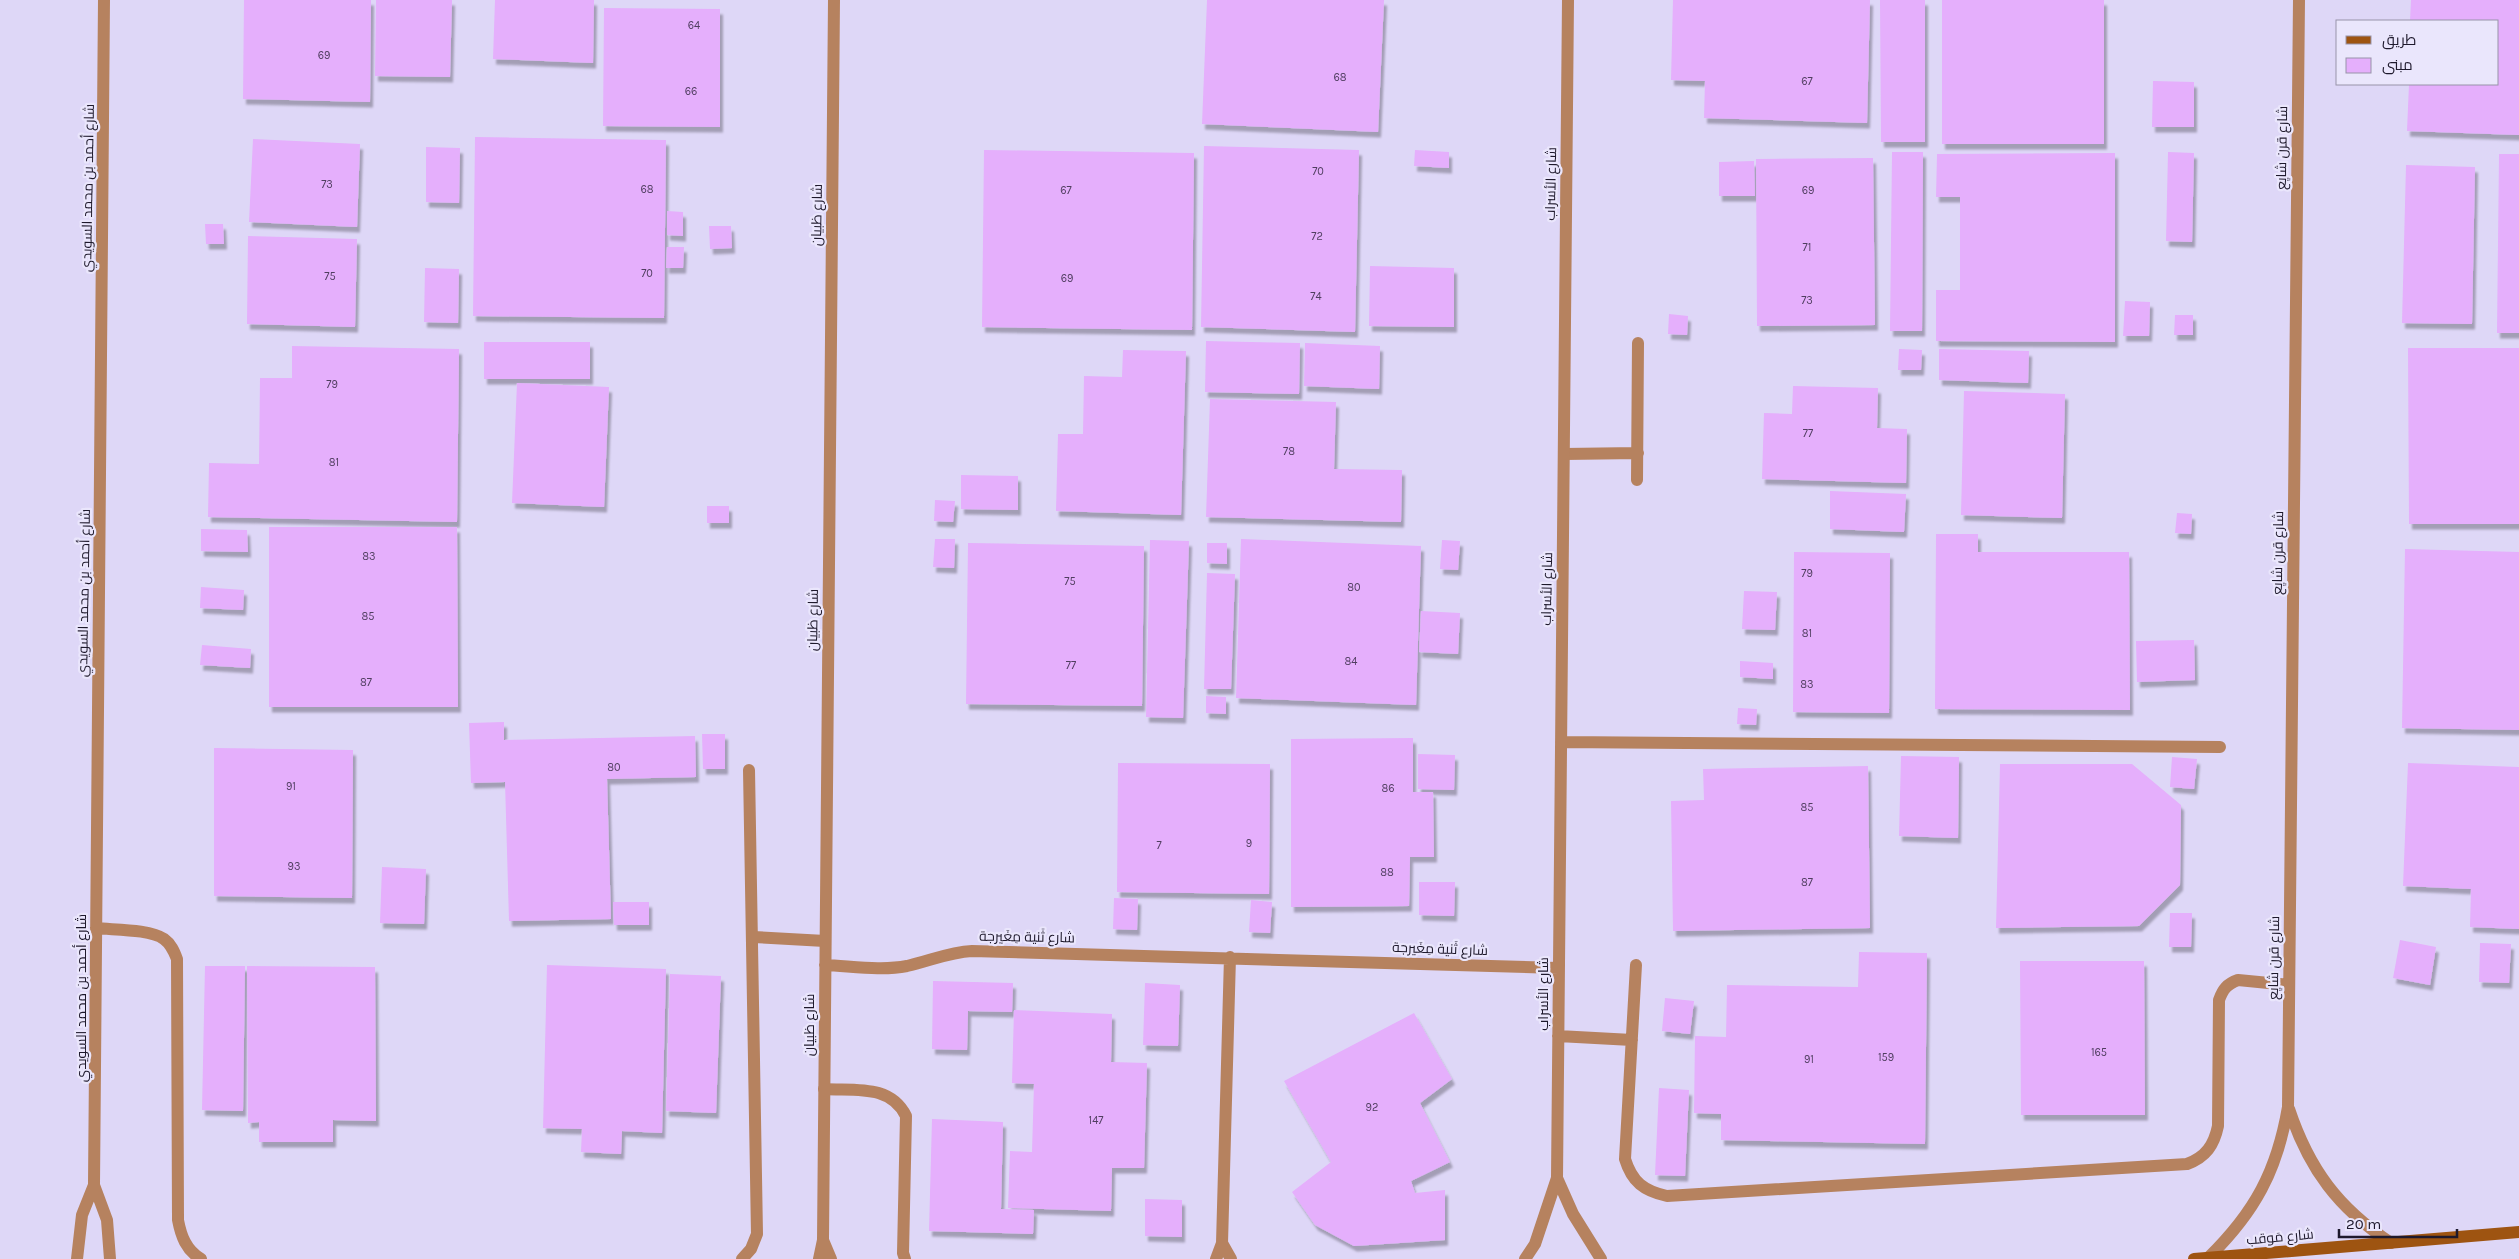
<svg xmlns="http://www.w3.org/2000/svg" width="2519" height="1259" font-family="Karla,Cairo,sans-serif">
<style>
.building{fill:#e5affc;filter:url(#shadow)}
.lines{fill:none;stroke-linecap:round;stroke-linejoin:round}
.lane{stroke:#b6825f;stroke-width:12}
.street{stroke:#b6825f;stroke-width:12}
.secondary{stroke:#9e5411;stroke-width:12}
.labels{text-anchor:middle;dominant-baseline:central;stroke-width:4.5;stroke-linejoin:round;paint-order:stroke}
.number-label{font-size:11px;fill:#503e60}
.street-label{font-size:14px;fill:#1e192c;stroke:#eae6fc}
</style>
<defs>
<filter id="shadow"><feDropShadow dx="3" dy="5.5" stdDeviation="1" flood-color="#0004"/></filter>
</defs>
<rect width="100%" height="100%" fill="#ded7f7"/>
<!-- building -->
<path class="building" d="M 244,0 L 371,0 L 370,102 L 243,99 Z
M 376,0 L 452,0 L 450,77 L 375,76 Z
M 495,0 L 594,0 L 593,63 L 493,59 Z
M 1207,0 L 1384,0 L 1378,132 L 1202,124 Z
M 1673,0 L 1870,0 L 1867,123 L 1704,118 L 1705,81 L 1671,80 Z
M 1880,0 L 1925,0 L 1925,142 L 1881,142 Z
M 1942,0 L 2104,0 L 2104,144 L 1942,144 Z
M 2411,0 L 2519,0 L 2519,135 L 2407,131 L 2409,84 L 2498,84 L 2498,21 L 2410,21 Z
M 604,8 L 720,9 L 720,127 L 603,126 Z
M 2153,81 L 2194,82 L 2194,127 L 2152,127 Z
M 475,137 L 666,140 L 664,318 L 473,316 Z
M 253,139 L 360,144 L 357,227 L 249,222 Z
M 1204,146 L 1359,150 L 1355,332 L 1201,327 Z
M 426,147 L 460,148 L 459,203 L 426,202 Z
M 984,150 L 1194,153 L 1192,330 L 982,327 Z
M 1415,150 L 1449,152 L 1449,168 L 1414,166 Z
M 1892,152 L 1923,152 L 1922,331 L 1890,331 Z
M 2168,152 L 2194,153 L 2192,242 L 2166,241 Z
M 2115,153 L 2115,342 L 1936,341 L 1936,290 L 1960,290 L 1960,197 L 1936,197 L 1937,154 Z
M 2499,154 L 2519,154 L 2519,333 L 2497,333 Z
M 1873,158 L 1875,325 L 1757,326 L 1756,159 Z
M 1754,161 L 1755,196 L 1719,196 L 1719,162 Z
M 2406,165 L 2475,167 L 2472,324 L 2402,323 Z
M 667,211 L 683,212 L 683,236 L 667,235 Z
M 205,224 L 223,224 L 224,244 L 206,244 Z
M 709,226 L 731,226 L 732,248 L 710,249 Z
M 248,236 L 357,239 L 355,327 L 247,324 Z
M 667,247 L 684,247 L 683,268 L 666,268 Z
M 1370,266 L 1454,268 L 1454,327 L 1369,326 Z
M 425,268 L 459,269 L 458,323 L 424,322 Z
M 2125,301 L 2150,302 L 2149,336 L 2123,336 Z
M 1669,314 L 1688,316 L 1687,335 L 1668,334 Z
M 2175,315 L 2193,315 L 2193,335 L 2174,335 Z
M 1206,341 L 1300,343 L 1299,394 L 1205,392 Z
M 484,342 L 590,342 L 590,379 L 484,379 Z
M 1305,343 L 1380,346 L 1379,389 L 1304,386 Z
M 292,346 L 459,349 L 457,522 L 208,517 L 209,463 L 259,464 L 260,378 L 292,378 Z
M 2408,348 L 2519,348 L 2519,524 L 2409,524 Z
M 1899,349 L 1922,350 L 1921,370 L 1898,370 Z
M 1939,349 L 2029,351 L 2028,383 L 1939,380 Z
M 1123,350 L 1186,351 L 1181,515 L 1056,511 L 1058,434 L 1083,434 L 1084,376 L 1122,377 Z
M 517,383 L 609,387 L 604,507 L 512,503 Z
M 1793,386 L 1878,388 L 1877,428 L 1907,429 L 1906,483 L 1762,479 L 1764,413 L 1792,414 Z
M 1964,391 L 2065,394 L 2062,518 L 1961,515 Z
M 1210,399 L 1336,402 L 1334,469 L 1402,470 L 1401,522 L 1206,517 Z
M 961,475 L 1018,476 L 1018,510 L 961,509 Z
M 1830,491 L 1906,494 L 1904,532 L 1830,529 Z
M 935,500 L 955,501 L 953,522 L 934,521 Z
M 707,506 L 729,506 L 729,523 L 707,523 Z
M 2177,513 L 2192,514 L 2191,534 L 2175,533 Z
M 269,527 L 457,527 L 458,707 L 269,707 Z
M 201,529 L 247,530 L 248,552 L 201,551 Z
M 1936,534 L 1978,534 L 1978,552 L 2129,552 L 2130,710 L 1935,709 Z
M 935,539 L 955,539 L 954,568 L 933,567 Z
M 1241,539 L 1421,546 L 1416,705 L 1236,698 Z
M 1150,540 L 1189,541 L 1183,718 L 1146,717 Z
M 1442,540 L 1460,541 L 1458,570 L 1440,569 Z
M 968,543 L 1144,546 L 1142,706 L 966,704 Z
M 1207,543 L 1227,543 L 1227,564 L 1207,563 Z
M 2405,549 L 2519,552 L 2519,730 L 2402,728 Z
M 1794,552 L 1890,553 L 1889,713 L 1793,712 Z
M 1207,573 L 1235,574 L 1231,689 L 1204,689 Z
M 201,587 L 244,590 L 243,610 L 200,608 Z
M 1744,591 L 1777,592 L 1775,630 L 1742,629 Z
M 1421,611 L 1460,613 L 1458,654 L 1419,652 Z
M 2194,640 L 2195,680 L 2137,682 L 2136,641 Z
M 202,645 L 251,649 L 250,668 L 200,665 Z
M 1740,661 L 1773,663 L 1773,679 L 1740,677 Z
M 1206,696 L 1226,697 L 1226,714 L 1206,713 Z
M 1738,708 L 1757,709 L 1756,725 L 1737,724 Z
M 504,722 L 504,740 L 695,736 L 696,777 L 607,779 L 611,919 L 509,921 L 505,782 L 471,783 L 469,723 Z
M 702,734 L 725,734 L 725,769 L 703,769 Z
M 1413,738 L 1413,792 L 1433,792 L 1434,857 L 1410,857 L 1409,906 L 1291,907 L 1291,739 Z
M 214,748 L 353,750 L 352,898 L 214,896 Z
M 1418,754 L 1455,755 L 1454,790 L 1418,789 Z
M 1901,756 L 1959,757 L 1958,838 L 1899,836 Z
M 2172,757 L 2197,759 L 2194,789 L 2170,787 Z
M 1118,763 L 1270,764 L 1269,894 L 1117,892 Z
M 2408,763 L 2519,767 L 2519,929 L 2470,927 L 2471,889 L 2403,886 Z
M 2000,764 L 2132,764 L 2181,805 L 2180,885 L 2139,926 L 1996,928 Z
M 1868,766 L 1870,928 L 1673,931 L 1671,801 L 1704,800 L 1703,769 Z
M 382,867 L 426,869 L 424,924 L 380,923 Z
M 1419,882 L 1455,882 L 1454,916 L 1419,915 Z
M 1114,898 L 1138,899 L 1137,930 L 1113,929 Z
M 1251,900 L 1272,902 L 1270,933 L 1249,932 Z
M 613,902 L 649,902 L 649,925 L 614,925 Z
M 2170,913 L 2192,913 L 2191,947 L 2169,947 Z
M 2400,940 L 2436,947 L 2430,985 L 2393,978 Z
M 2480,943 L 2511,944 L 2509,983 L 2479,982 Z
M 1859,952 L 1927,953 L 1925,1144 L 1721,1140 L 1721,1114 L 1694,1113 L 1695,1036 L 1726,1037 L 1727,985 L 1858,987 Z
M 2020,961 L 2144,961 L 2145,1115 L 2021,1115 Z
M 547,965 L 666,969 L 662,1133 L 622,1131 L 621,1154 L 581,1152 L 582,1129 L 543,1128 Z
M 205,966 L 245,966 L 243,1111 L 202,1110 Z
M 247,966 L 375,967 L 376,1121 L 333,1120 L 333,1142 L 259,1142 L 259,1122 L 248,1123 Z
M 670,974 L 721,976 L 716,1113 L 666,1111 Z
M 933,981 L 1013,983 L 1012,1012 L 968,1011 L 967,1050 L 932,1049 Z
M 1145,983 L 1180,985 L 1178,1046 L 1143,1045 Z
M 1665,998 L 1694,1001 L 1690,1034 L 1662,1031 Z
M 1014,1010 L 1112,1014 L 1111,1062 L 1147,1063 L 1144,1168 L 1112,1168 L 1111,1211 L 1008,1208 L 1010,1151 L 1032,1152 L 1034,1084 L 1012,1083 Z
M 1414,1013 L 1452,1079 L 1420,1103 L 1450,1162 L 1411,1181 L 1415,1193 L 1445,1190 L 1445,1240 L 1354,1246 L 1315,1225 L 1292,1192 L 1331,1162 L 1284,1081 Z
M 1659,1088 L 1689,1090 L 1685,1176 L 1655,1175 Z
M 932,1119 L 1003,1122 L 1001,1209 L 1034,1210 L 1033,1234 L 929,1231 Z
M 1145,1199 L 1182,1200 L 1182,1237 L 1145,1236 Z"/>
<g class="lines">
<!-- lane -->
<path class="lane" d="M 1564,454 L 1638,453
M 1637,480 L 1638,343
M 824,1089 C 855,1091 890,1084 906,1116 L 903,1253 L 905,1259"/>
<!-- street -->
<path class="street" d="M 104,0 L 94,1185 L 107,1220 L 110,1259
M 1561,742 L 2220,747
M 96,928 C 114,930 150,929 164,939 C 171,944 174,951 177,959 L 178,1220 C 181,1236 186,1250 201,1259
M 753,937 L 825,941
M 825,965 C 851,966 881,971 907,966 C 930,961 949,952 972,951 L 1558,968
M 1636,965 L 1625,1159 C 1632,1182 1644,1191 1667,1196 L 2187,1164 C 2206,1157 2214,1145 2218,1126 L 2219,1000 C 2223,989 2227,984 2238,980 L 2289,985
M 1558,1036 L 1632,1040
M 2289,1109 C 2309,1169 2338,1208 2391,1243
M 1557,1178 L 1573,1214 L 1601,1259
M 823,1240 L 831,1259
M 1222,1243 L 1231,1259
M 2208,1258 C 2255,1212 2277,1171 2288,1107 L 2299,0
M 77,1259 L 82,1215 L 94,1185
M 742,1259 L 751,1249 L 757,1234 L 749,770
M 819,1259 L 823,1240 L 834,0
M 1216,1259 L 1222,1243 L 1230,957
M 1525,1259 L 1535,1244 L 1557,1178 L 1568,0"/>
<!-- secondary -->
<path class="secondary" d="M 2194,1259 L 2519,1232"/>
</g>
<g class="labels">
<!-- number labels -->
<g class="number-label">
<text x="694" y="25">64</text>
<text x="324" y="55">69</text>
<text x="1340" y="77">68</text>
<text x="1807" y="81">67</text>
<text x="691" y="91">66</text>
<text x="1318" y="171">70</text>
<text x="327" y="184">73</text>
<text x="647" y="189">68</text>
<text x="1066" y="190">67</text>
<text x="1808" y="190">69</text>
<text x="1317" y="236">72</text>
<text x="1807" y="247">71</text>
<text x="647" y="273">70</text>
<text x="330" y="276">75</text>
<text x="1067" y="278">69</text>
<text x="1316" y="296">74</text>
<text x="1807" y="300">73</text>
<text x="332" y="384">79</text>
<text x="1808" y="433">77</text>
<text x="1289" y="451">78</text>
<text x="334" y="462">81</text>
<text x="369" y="556">83</text>
<text x="1807" y="573">79</text>
<text x="1070" y="581">75</text>
<text x="1354" y="587">80</text>
<text x="368" y="616">85</text>
<text x="1807" y="633">81</text>
<text x="1351" y="661">84</text>
<text x="1071" y="665">77</text>
<text x="366" y="682">87</text>
<text x="1807" y="684">83</text>
<text x="614" y="767">80</text>
<text x="291" y="786">91</text>
<text x="1388" y="788">86</text>
<text x="1807" y="807">85</text>
<text x="1249" y="843">9</text>
<text x="1159" y="845">7</text>
<text x="294" y="866">93</text>
<text x="1387" y="872">88</text>
<text x="1807" y="882">87</text>
<text x="2099" y="1052">165</text>
<text x="1886" y="1057">159</text>
<text x="1809" y="1059">91</text>
<text x="1372" y="1107">92</text>
<text x="1096" y="1120">147</text>
</g>
<!-- street labels -->
<g class="street-label">
<text transform="translate(2282 148) rotate(-89)">شارع قرن شايِع</text>
<text transform="translate(1551 184) rotate(-89)">شارع الأسراب</text>
<text transform="translate(88 188) rotate(-89)">شارع أحمد بن محمد السويدي</text>
<text transform="translate(817 215) rotate(-89)">شارع ظبيان</text>
<text transform="translate(2278 553) rotate(-89)">شارع قرن شايِع</text>
<text transform="translate(1547 589) rotate(-89)">شارع الأسراب</text>
<text transform="translate(84 593) rotate(-89)">شارع أحمد بن محمد السويدي</text>
<text transform="translate(813 620) rotate(-89)">شارع ظبيان</text>
<text transform="translate(1027 937) rotate(1)">شارع ثَنية مِغَيرجة</text>
<text transform="translate(1440 949) rotate(2)">شارع ثَنية مِغَيرجة</text>
<text transform="translate(2274 958) rotate(-89)">شارع قرن شايِع</text>
<text transform="translate(1543 994) rotate(-90)">شارع الأسراب</text>
<text transform="translate(81 998) rotate(-90)">شارع أحمد بن محمد السويدي</text>
<text transform="translate(809 1025) rotate(-90)">شارع ظبيان</text>
<text transform="translate(2280 1237) rotate(-5)">شارع مَوقب</text>
</g>
</g>
<!-- legend -->
<rect x="2336" y="20" width="162" height="65" fill="#eae6fc" stroke="#9894a9"/>
<rect x="2346" y="36" width="25" height="8" fill="#9e5411" stroke="#9894a9"/>
<text x="2382" y="45" font-size="15" fill="#1e192c">طريق</text>
<rect x="2346" y="58" width="25" height="15" fill="#e5affc" stroke="#9894a9"/>
<text x="2382" y="70" font-size="15" fill="#1e192c">مبنى</text>
<!-- scale -->
<path d="M2339 1229v8h118v-8" fill="none" stroke="#1e192c" stroke-width="2.5"/>
<text x="2346" y="1229" font-size="15" fill="#1e192c" stroke="#eae6fc" stroke-width="4" paint-order="stroke">20 m</text>
</svg>
